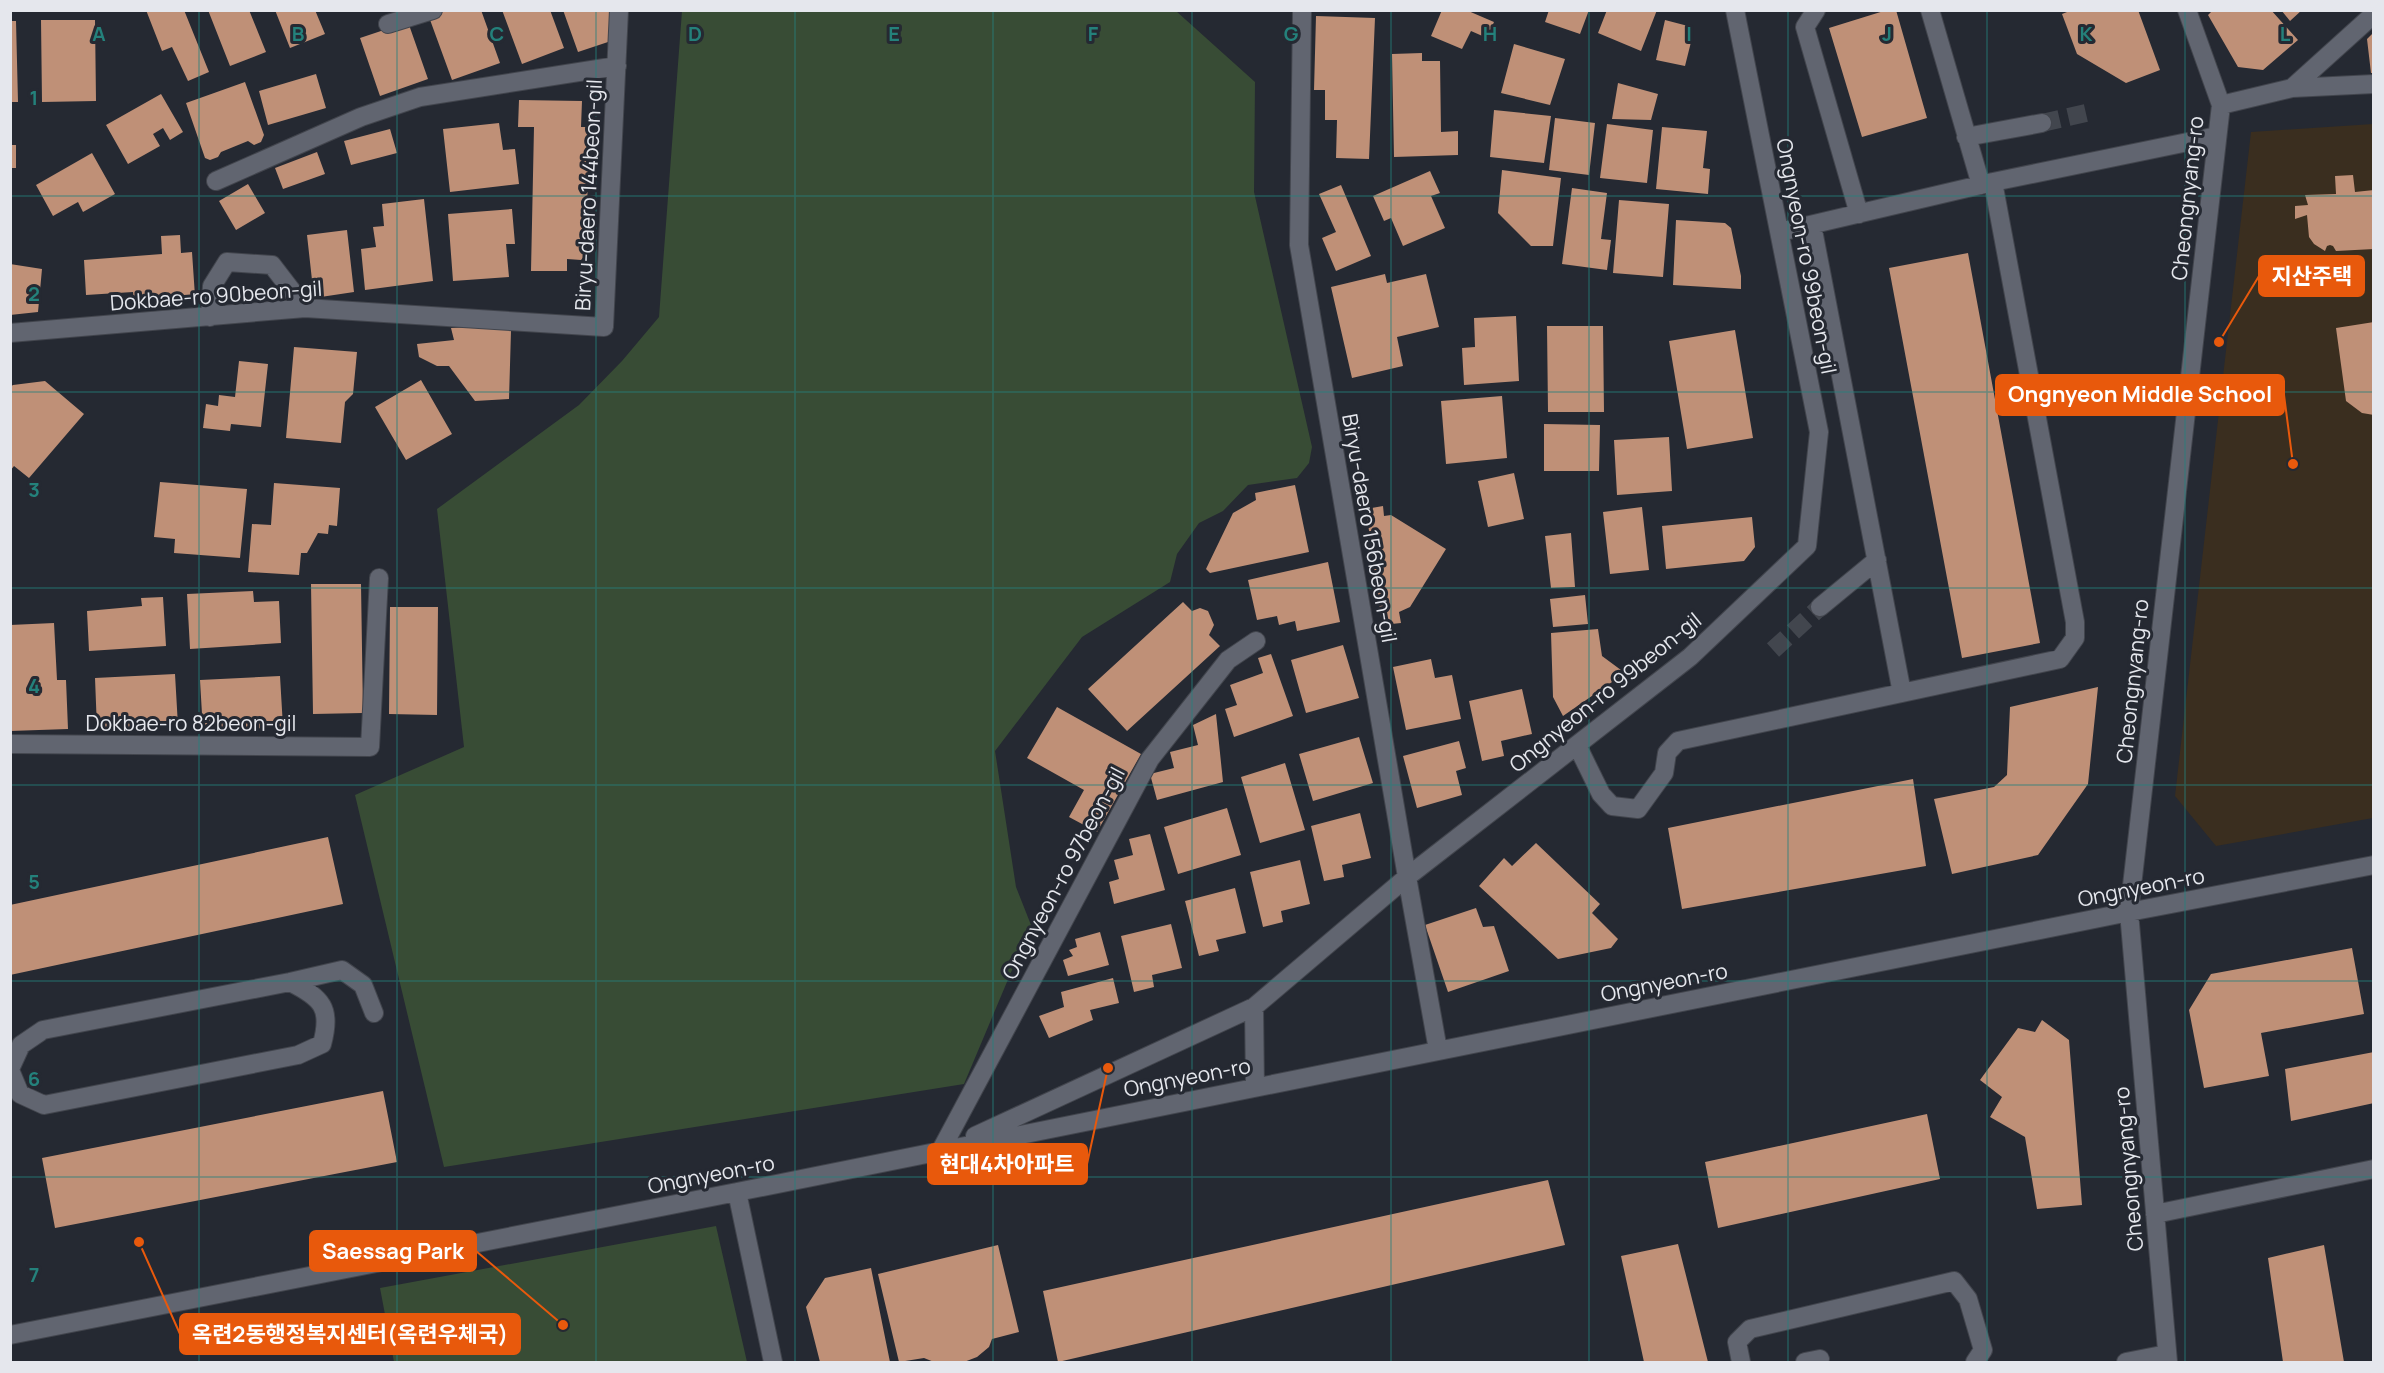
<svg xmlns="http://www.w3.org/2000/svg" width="2384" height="1373" font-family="Manrope,'Noto Sans KR',sans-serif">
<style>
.education{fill:#3a2e1f}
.green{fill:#384c35}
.building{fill:#bf9077}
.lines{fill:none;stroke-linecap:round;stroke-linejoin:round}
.minor-tunnel{stroke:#42464e;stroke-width:18;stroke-dasharray:18 9;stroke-linecap:butt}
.minor-casing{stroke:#42454d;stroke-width:20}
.minor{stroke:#616570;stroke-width:18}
.grid{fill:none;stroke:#24817b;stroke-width:1.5;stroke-opacity:0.55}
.labels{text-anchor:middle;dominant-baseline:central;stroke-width:6;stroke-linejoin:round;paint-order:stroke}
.street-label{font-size:21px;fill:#e5e7ed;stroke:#252932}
.grid-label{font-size:20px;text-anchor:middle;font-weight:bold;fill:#24817b;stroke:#252932;stroke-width:6;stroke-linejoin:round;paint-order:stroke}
.leader{fill:none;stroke:#e8590c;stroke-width:2}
.callout-dot{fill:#e8590c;stroke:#252932;stroke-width:2}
.callout{fill:#e8590c;stroke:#e8590c;stroke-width:2}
.callout-label{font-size:22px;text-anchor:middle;font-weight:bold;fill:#fff}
</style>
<rect width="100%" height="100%" fill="#252932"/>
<!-- education -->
<path class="education" d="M 2373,124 L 2373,818 L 2216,846 L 2175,796 L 2251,132 Z"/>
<!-- green -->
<path class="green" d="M 682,11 L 1176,11 L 1255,82 L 1254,192 L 1312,447 L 1309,463 L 1297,478 L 1248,485 L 1223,511 L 1199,523 L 1177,554 L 1170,582 L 1082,637 L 995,751 L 1016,887 L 1031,925 L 964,1084 L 444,1167 L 355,795 L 464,747 L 437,509 L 579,405 L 622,361 L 659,317 Z
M 716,1226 L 747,1362 L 394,1362 L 380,1288 Z"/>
<!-- building -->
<path class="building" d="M 146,10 L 184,10 L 209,72 L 188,81 L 172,47 L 162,51 Z
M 208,10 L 249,10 L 266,52 L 230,66 Z
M 275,10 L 315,10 L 325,34 L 290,48 Z
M 448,10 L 481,10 L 500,63 L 452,80 L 429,17 Z
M 502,10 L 550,10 L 564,48 L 522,64 Z
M 563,10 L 611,10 L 611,41 L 578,52 Z
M 1442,10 L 1466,10 L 1494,22 L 1487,38 L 1471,31 L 1462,49 L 1431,36 Z
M 1549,10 L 1589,10 L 1580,34 L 1545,22 Z
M 1607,10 L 1657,10 L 1641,51 L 1598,33 Z
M 1887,10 L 1896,10 L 1927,118 L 1862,137 L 1829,28 Z
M 2072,10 L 2138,10 L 2160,70 L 2126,83 L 2077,54 L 2062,14 Z
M 2213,10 L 2271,10 L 2298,40 L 2263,70 L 2238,67 L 2208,15 Z
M 2281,10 L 2302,10 L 2290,21 Z
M 1316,16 L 1375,18 L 1369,159 L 1336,158 L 1337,120 L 1325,120 L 1325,90 L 1314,90 Z
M 41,20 L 95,20 L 96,101 L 42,102 Z
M 1665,20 L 1688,26 L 1691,42 L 1685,66 L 1656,60 Z
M 10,21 L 16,21 L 18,102 L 10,102 Z
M 408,22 L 428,79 L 380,96 L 360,38 Z
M 2374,32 L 2374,73 L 2371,73 L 2367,39 Z
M 1514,44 L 1565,59 L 1550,105 L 1501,93 Z
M 1422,53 L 1422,61 L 1440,61 L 1441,132 L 1458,131 L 1458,155 L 1394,157 L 1392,54 Z
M 316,74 L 326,108 L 268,125 L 259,91 Z
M 245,82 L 264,135 L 261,142 L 254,145 L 248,141 L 221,152 L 218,157 L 210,160 L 205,158 L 186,103 Z
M 1618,83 L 1658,94 L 1651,120 L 1612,119 Z
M 161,94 L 183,132 L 170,140 L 163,128 L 153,134 L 160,146 L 128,164 L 106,125 Z
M 519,100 L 582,101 L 581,127 L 589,127 L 586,254 L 581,260 L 567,259 L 567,271 L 531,271 L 534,127 L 518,127 Z
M 1494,110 L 1551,116 L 1544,163 L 1490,157 Z
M 1555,118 L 1595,123 L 1589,175 L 1549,170 Z
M 499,123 L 503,150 L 515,149 L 519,184 L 450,192 L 443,129 Z
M 1607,124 L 1653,130 L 1647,183 L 1600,178 Z
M 1662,127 L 1707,131 L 1703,168 L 1710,169 L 1708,194 L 1656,189 Z
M 390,129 L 397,153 L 351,165 L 344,141 Z
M 10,145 L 16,145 L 16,168 L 10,168 Z
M 317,152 L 325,174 L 283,189 L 275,168 Z
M 92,153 L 115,194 L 83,212 L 78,202 L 53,216 L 36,185 Z
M 1502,170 L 1561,178 L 1553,246 L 1531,246 L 1498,213 Z
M 1430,171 L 1440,193 L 1431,196 L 1445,228 L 1403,246 L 1391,218 L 1384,221 L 1373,196 Z
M 2353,175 L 2355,192 L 2374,190 L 2374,249 L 2336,251 L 2333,246 L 2330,245 L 2327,246 L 2325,251 L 2314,244 L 2309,237 L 2307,215 L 2295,219 L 2295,206 L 2308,205 L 2305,195 L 2336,194 L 2335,176 Z
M 248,184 L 265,213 L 236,230 L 219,201 Z
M 1341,185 L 1371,256 L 1336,271 L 1322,238 L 1336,232 L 1319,194 Z
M 1572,188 L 1607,193 L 1601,239 L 1611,240 L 1607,270 L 1562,264 Z
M 424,199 L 433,281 L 365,290 L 361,249 L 376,247 L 373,227 L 384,226 L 382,204 Z
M 1619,200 L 1669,204 L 1663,277 L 1613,273 Z
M 512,209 L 515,244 L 506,244 L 509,277 L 453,281 L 448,214 Z
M 1676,220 L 1725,223 L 1731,228 L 1741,276 L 1741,289 L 1673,285 Z
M 347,230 L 354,292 L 314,298 L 307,235 Z
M 180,235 L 181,253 L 192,252 L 195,296 L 134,300 L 133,292 L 86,295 L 84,260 L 162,254 L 161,236 Z
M 1968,253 L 2040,643 L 1962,658 L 1889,268 Z
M 10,264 L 42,269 L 38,312 L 10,315 Z
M 1385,274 L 1387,283 L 1426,274 L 1439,327 L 1397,337 L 1403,366 L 1352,378 L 1331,287 Z
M 1516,316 L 1519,381 L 1464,385 L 1462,348 L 1475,347 L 1474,318 Z
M 2374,322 L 2374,415 L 2362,413 L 2346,401 L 2336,328 Z
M 506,325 L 511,331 L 509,399 L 475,401 L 449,366 L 437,366 L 419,357 L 417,344 L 454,340 L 451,328 Z
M 1547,326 L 1603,326 L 1604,412 L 1548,412 Z
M 1735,330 L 1753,438 L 1687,449 L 1669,341 Z
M 294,347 L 357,352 L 353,394 L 345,402 L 341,443 L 286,438 Z
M 239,361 L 268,364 L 261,427 L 231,424 L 230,431 L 203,428 L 206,404 L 218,406 L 219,395 L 235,397 Z
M 421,380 L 452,434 L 406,460 L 375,407 Z
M 45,381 L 84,414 L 29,478 L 14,466 L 10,471 L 10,387 L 13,385 Z
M 1502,396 L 1507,458 L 1446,464 L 1441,401 Z
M 1544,424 L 1600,425 L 1599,471 L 1544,471 Z
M 1669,437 L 1672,491 L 1617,495 L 1614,440 Z
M 1514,473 L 1524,519 L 1488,527 L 1478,481 Z
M 160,482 L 247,489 L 240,558 L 174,553 L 175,539 L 154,537 Z
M 274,483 L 340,488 L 337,526 L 329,525 L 328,534 L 318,533 L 307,553 L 301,553 L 299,575 L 248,572 L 252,524 L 271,525 Z
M 1295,485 L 1309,552 L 1210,573 L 1206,569 L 1233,513 L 1256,500 L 1255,493 Z
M 1383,506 L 1384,516 L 1391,515 L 1446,549 L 1410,607 L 1399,612 L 1401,623 L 1382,625 L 1366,509 Z
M 1642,507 L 1649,570 L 1610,574 L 1603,512 Z
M 1752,517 L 1755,547 L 1744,561 L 1666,569 L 1662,526 Z
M 1571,533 L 1575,587 L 1551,588 L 1545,536 Z
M 1328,562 L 1340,622 L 1297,631 L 1295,621 L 1279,625 L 1277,616 L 1257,620 L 1248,580 Z
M 311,584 L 361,584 L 363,713 L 313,714 Z
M 253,591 L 254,602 L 279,601 L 281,643 L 190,649 L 187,594 Z
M 1585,595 L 1588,624 L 1553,627 L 1550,599 Z
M 163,597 L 166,646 L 89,651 L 87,611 L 142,606 L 141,598 Z
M 1183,602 L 1192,611 L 1200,608 L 1208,611 L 1214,625 L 1209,635 L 1220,646 L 1127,731 L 1088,689 Z
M 390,607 L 438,607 L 437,715 L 389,714 Z
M 54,623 L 57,680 L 66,680 L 68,729 L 10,731 L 10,625 Z
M 1598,629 L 1602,656 L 1625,673 L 1563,716 L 1553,697 L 1551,633 Z
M 1343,645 L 1359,698 L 1306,713 L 1291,660 Z
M 1271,654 L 1293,716 L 1234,737 L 1225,709 L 1237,705 L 1230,685 L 1263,673 L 1258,658 Z
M 1431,659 L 1435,678 L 1452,675 L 1461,719 L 1406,730 L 1393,667 Z
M 175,674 L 178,726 L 97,729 L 95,678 Z
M 280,676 L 283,727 L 203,731 L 200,680 Z
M 2098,687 L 2088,784 L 2038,855 L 1952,874 L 1934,799 L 1994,787 L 2007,775 L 2010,707 Z
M 1522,689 L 1532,734 L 1501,741 L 1504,756 L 1482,761 L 1469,701 Z
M 1057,707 L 1141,754 L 1097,832 L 1069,817 L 1084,790 L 1027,758 Z
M 1216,714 L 1223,782 L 1157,800 L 1150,774 L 1174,768 L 1170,752 L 1198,745 L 1193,725 Z
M 1359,737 L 1373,783 L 1313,801 L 1299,754 Z
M 1459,741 L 1466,768 L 1456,771 L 1462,795 L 1417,808 L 1403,756 Z
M 1285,763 L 1305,830 L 1260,843 L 1241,777 Z
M 1913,779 L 1926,866 L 1682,909 L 1668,828 Z
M 1227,808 L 1241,855 L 1178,874 L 1164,827 Z
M 1360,813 L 1371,858 L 1342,865 L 1344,877 L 1324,881 L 1311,826 Z
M 1150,834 L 1165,890 L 1114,904 L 1109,882 L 1119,879 L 1114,860 L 1133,855 L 1129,839 Z
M 328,837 L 343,904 L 10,975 L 10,905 Z
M 1536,843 L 1600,904 L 1592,913 L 1618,939 L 1611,948 L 1558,959 L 1479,886 L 1504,858 L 1512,866 Z
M 1300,860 L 1310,904 L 1281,911 L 1283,922 L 1263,927 L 1250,872 Z
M 1235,888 L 1246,933 L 1216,940 L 1219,951 L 1199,956 L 1185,901 Z
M 1476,908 L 1483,927 L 1494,926 L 1509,971 L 1448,992 L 1425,925 Z
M 1171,924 L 1182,968 L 1152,975 L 1154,987 L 1134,992 L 1121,936 Z
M 1100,932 L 1109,965 L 1068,976 L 1063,960 L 1073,956 L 1069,950 L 1077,947 L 1075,939 Z
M 2352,948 L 2364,1014 L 2261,1033 L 2269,1076 L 2204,1088 L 2189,1010 L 2211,974 Z
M 1113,978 L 1119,1003 L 1090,1010 L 1093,1020 L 1049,1038 L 1039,1016 L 1064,1007 L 1061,992 Z
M 2042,1020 L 2069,1040 L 2082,1205 L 2037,1209 L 2025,1137 L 1990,1117 L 2002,1097 L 1980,1080 L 2018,1028 L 2035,1032 Z
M 2374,1052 L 2374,1103 L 2291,1121 L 2285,1069 Z
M 383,1091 L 397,1162 L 55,1228 L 42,1158 Z
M 1927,1114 L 1940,1179 L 1718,1228 L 1705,1162 Z
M 1548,1180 L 1565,1245 L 1058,1362 L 1043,1291 Z
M 1678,1244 L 1708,1362 L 1644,1362 L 1621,1256 Z
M 998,1245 L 1019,1332 L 992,1339 L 989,1347 L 977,1357 L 964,1362 L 934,1362 L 924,1358 L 899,1362 L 878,1274 Z
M 2324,1245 L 2344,1362 L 2283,1362 L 2268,1258 Z
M 871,1268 L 890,1362 L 820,1362 L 806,1307 L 825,1278 Z"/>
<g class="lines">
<!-- minor-tunnel -->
<path class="minor-tunnel" d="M 2042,123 L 2086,113
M 1773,650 L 1820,607"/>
<!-- minor casing -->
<g class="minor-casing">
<path id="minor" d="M 1302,10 L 1299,245 L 1407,877 L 1438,1050
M 1816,10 L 1805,27 L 1859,214
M 1930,10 L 1981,185
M 388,24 L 433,10
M 2292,88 L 2374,14
M 2221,105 L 2292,88 L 2374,84
M 1966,137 L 2042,123
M 216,181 L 361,117 L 420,97 L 617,66
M 1812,225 L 1902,693
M 1780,232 L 1993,182 L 2217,136
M 210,317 L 212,286 L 227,262 L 272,265 L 305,308
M 10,333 L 305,308 L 604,327 L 619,10
M 1820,607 L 1877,560
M 10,744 L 370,747 L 379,578
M 1577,745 L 1601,794 L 1612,806 L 1638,809 L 1664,773 L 1667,753 L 1678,741 L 2060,659 L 2075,638 L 2075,622 L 1993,182
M 10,1069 L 21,1045 L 43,1030 L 290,982 L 342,970 L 363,985 L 374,1013
M 10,1070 L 20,1094 L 44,1105 L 298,1055 L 322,1044 C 332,1008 322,998 290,982
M 1255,1087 L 1254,1007 L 1407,877 L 1690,657 L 1807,546 L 1819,432 L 1735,10
M 975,1136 L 1254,1007
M 941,1150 L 1150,759 L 1228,660 L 1256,641
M 737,1192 L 773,1362
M 2155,1214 L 2374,1169
M 10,1335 L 737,1192 L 2129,912 L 2374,865
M 1741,1362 L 1737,1342 L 1750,1329 L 1954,1281 L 1968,1299 L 1983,1350 L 1975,1362
M 1805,1362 L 1820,1359
M 2126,1362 L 2167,1354
M 2168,1362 L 2129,912 L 2221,105 L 2187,10"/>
</g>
<!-- minor -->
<use href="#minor" class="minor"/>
</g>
<!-- grid -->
<path class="grid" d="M 199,10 L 199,1362M 397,10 L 397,1362M 596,10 L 596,1362M 795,10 L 795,1362M 993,10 L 993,1362M 1192,10 L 1192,1362M 1391,10 L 1391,1362M 1589,10 L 1589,1362M 1788,10 L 1788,1362M 1987,10 L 1987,1362M 2185,10 L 2185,1362M 10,196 L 2374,196M 10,392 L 2374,392M 10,588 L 2374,588M 10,785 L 2374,785M 10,981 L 2374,981M 10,1177 L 2374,1177"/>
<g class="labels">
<!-- street labels -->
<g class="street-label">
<text transform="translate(588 195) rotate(-87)">Biryu-daero 144beon-gil</text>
<text transform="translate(2187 198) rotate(-84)">Cheongnyang-ro</text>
<text transform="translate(1807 256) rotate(79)">Ongnyeon-ro 99beon-gil</text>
<text transform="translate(216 295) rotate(-4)">Dokbae-ro 90beon-gil</text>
<text transform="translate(1370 528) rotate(80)">Biryu-daero 156beon-gil</text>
<text transform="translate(2132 681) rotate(-84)">Cheongnyang-ro</text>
<text transform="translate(1605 692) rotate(-39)">Ongnyeon-ro 99beon-gil</text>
<text x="191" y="723">Dokbae-ro 82beon-gil</text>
<text transform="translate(1063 873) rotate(-62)">Ongnyeon-ro 97beon-gil</text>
<text transform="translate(2141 887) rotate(-11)">Ongnyeon-ro</text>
<text transform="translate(1664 982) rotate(-11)">Ongnyeon-ro</text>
<text transform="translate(1187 1077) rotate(-11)">Ongnyeon-ro</text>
<text transform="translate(2128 1169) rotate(-95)">Cheongnyang-ro</text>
<text transform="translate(711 1174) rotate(-11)">Ongnyeon-ro</text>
</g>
</g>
<g class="grid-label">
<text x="99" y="41">A</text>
<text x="298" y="41">B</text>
<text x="497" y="41">C</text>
<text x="695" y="41">D</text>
<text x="894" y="41">E</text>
<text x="1093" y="41">F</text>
<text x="1291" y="41">G</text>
<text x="1490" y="41">H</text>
<text x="1689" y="41">I</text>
<text x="1887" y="41">J</text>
<text x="2086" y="41">K</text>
<text x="2285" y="41">L</text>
<text x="34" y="105">1</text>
<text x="34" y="301">2</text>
<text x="34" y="497">3</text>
<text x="34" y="693">4</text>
<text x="34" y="889">5</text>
<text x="34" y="1086">6</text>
<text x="34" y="1282">7</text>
</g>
<!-- callouts -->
<path class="leader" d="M2219 342L2259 276M2293 464L2284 395M1108 1068L1087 1164M563 1325L476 1251M139 1242L180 1334"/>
<g class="callout-dot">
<circle cx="2219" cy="342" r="6"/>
<circle cx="2293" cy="464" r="6"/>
<circle cx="1108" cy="1068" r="6"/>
<circle cx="563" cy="1325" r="6"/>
<circle cx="139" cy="1242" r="6"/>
</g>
<g class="callout">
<rect x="2259" y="256" width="105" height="40" rx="6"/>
<rect x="1996" y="375" width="288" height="40" rx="6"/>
<rect x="928" y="1144" width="159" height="40" rx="6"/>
<rect x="310" y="1231" width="166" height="40" rx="6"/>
<rect x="180" y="1314" width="340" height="40" rx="6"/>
</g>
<g class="callout-label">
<text x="2312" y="284">지산주택</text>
<text x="2140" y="402">Ongnyeon Middle School</text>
<text x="1007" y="1172">현대4차아파트</text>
<text x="393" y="1259">Saessag Park</text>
<text x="350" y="1342">옥련2동행정복지센터(옥련우체국)</text>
</g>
<!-- border -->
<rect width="2384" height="1373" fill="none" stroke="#e5e7ed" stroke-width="24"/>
</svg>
